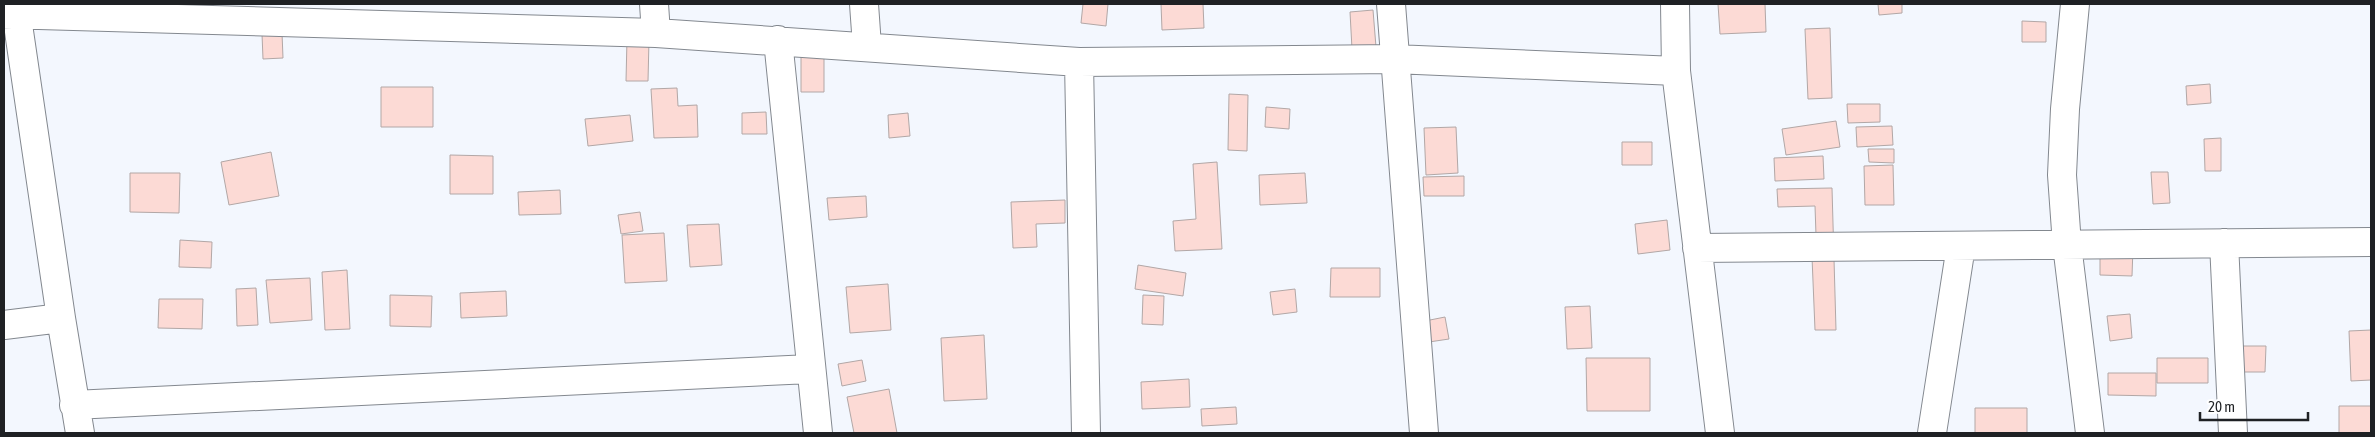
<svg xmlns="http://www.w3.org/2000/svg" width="2375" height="437" font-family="'Asap Condensed',sans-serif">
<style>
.building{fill:#fcdad5;stroke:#b2a7a6}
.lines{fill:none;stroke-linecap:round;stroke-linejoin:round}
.minor-casing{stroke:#83888f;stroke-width:30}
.minor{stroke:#fff;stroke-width:28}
</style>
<rect width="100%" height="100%" fill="#f3f7fe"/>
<!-- building -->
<path class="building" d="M 1083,4 L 1108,4 L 1106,26 L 1081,23 Z
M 1161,4 L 1203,4 L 1204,28 L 1162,30 Z
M 1718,4 L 1765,4 L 1766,32 L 1720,34 Z
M 1878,4 L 1902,4 L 1902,13 L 1879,15 Z
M 1373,10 L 1376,47 L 1352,49 L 1350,12 Z
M 2022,21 L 2046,22 L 2046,42 L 2022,42 Z
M 1830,28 L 1832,98 L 1808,99 L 1805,29 Z
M 282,33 L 283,58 L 263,59 L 262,34 Z
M 627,39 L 649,40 L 648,81 L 626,81 Z
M 801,55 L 824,55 L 824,92 L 801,92 Z
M 2210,84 L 2211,103 L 2187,105 L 2186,86 Z
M 381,87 L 433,87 L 433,127 L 381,127 Z
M 677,88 L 678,106 L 697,105 L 698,137 L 654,138 L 651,89 Z
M 1229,94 L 1248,95 L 1247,151 L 1228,150 Z
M 1847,104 L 1880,104 L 1880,122 L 1848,123 Z
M 1266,107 L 1290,109 L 1289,129 L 1265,127 Z
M 766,112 L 767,134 L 742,134 L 742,113 Z
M 908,113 L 910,136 L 889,138 L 888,115 Z
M 630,115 L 633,141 L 588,146 L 585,119 Z
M 1836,121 L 1840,147 L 1786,155 L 1782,129 Z
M 1892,126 L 1893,145 L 1857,147 L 1856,127 Z
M 1456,127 L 1458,173 L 1426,175 L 1424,128 Z
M 2221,138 L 2221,171 L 2205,171 L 2204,139 Z
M 1622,142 L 1652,142 L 1652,165 L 1622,165 Z
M 1868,149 L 1894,149 L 1894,163 L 1869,162 Z
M 271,152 L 279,196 L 229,205 L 221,162 Z
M 450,155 L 493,156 L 493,194 L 450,194 Z
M 1823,156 L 1824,179 L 1775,181 L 1774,158 Z
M 1217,162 L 1222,249 L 1175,251 L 1173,221 L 1196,219 L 1193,164 Z
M 1893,165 L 1894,205 L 1865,205 L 1864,166 Z
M 2151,172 L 2168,172 L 2170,203 L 2153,204 Z
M 130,173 L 180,173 L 179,213 L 130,212 Z
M 1305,173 L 1307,203 L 1260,205 L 1259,175 Z
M 1464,176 L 1464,196 L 1424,196 L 1423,177 Z
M 1832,188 L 1836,330 L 1815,330 L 1812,257 L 1816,235 L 1815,206 L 1778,207 L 1777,189 Z
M 560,190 L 561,214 L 519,215 L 518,192 Z
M 866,196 L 867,217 L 829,220 L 827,198 Z
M 1065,200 L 1065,223 L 1036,224 L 1037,247 L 1013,248 L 1011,202 Z
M 640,212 L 643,231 L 621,234 L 618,215 Z
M 1667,220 L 1670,250 L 1638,254 L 1635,224 Z
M 719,224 L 722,265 L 690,267 L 687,225 Z
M 664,233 L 667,281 L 625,283 L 622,235 Z
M 180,240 L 212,242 L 211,268 L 179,267 Z
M 2100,247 L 2133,248 L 2132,276 L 2100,275 Z
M 1138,265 L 1186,273 L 1183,296 L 1135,289 Z
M 1331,268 L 1380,268 L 1380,297 L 1330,297 Z
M 347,270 L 350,329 L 325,330 L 322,272 Z
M 310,278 L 312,320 L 270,323 L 266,280 Z
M 888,284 L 891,330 L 850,333 L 846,287 Z
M 256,288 L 258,325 L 237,326 L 236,289 Z
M 1295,289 L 1297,312 L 1273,315 L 1270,292 Z
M 506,291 L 507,316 L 461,318 L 460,293 Z
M 390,295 L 432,296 L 431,327 L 390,326 Z
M 1143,295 L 1164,296 L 1163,325 L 1142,324 Z
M 159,299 L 203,299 L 202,329 L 158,328 Z
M 1590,306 L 1592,348 L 1567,349 L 1565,307 Z
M 2130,314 L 2132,338 L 2110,341 L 2107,316 Z
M 1445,317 L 1449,339 L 1429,342 L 1425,321 Z
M 2371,330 L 2371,380 L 2351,381 L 2349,331 Z
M 984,335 L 987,399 L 944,401 L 941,338 Z
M 2242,346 L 2266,346 L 2265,372 L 2242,372 Z
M 1586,358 L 1650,358 L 1650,411 L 1587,411 Z
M 2157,358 L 2208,358 L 2208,383 L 2157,383 Z
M 862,360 L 866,381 L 842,386 L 838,364 Z
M 2108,373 L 2156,373 L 2156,396 L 2108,395 Z
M 1189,379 L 1190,407 L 1142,409 L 1141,382 Z
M 889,389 L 897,433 L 854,433 L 847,397 Z
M 2339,406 L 2371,406 L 2371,433 L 2339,433 Z
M 1236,407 L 1237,424 L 1202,426 L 1201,409 Z
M 1975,408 L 2027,408 L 2027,433 L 1975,433 Z"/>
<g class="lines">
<!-- minor casing -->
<g class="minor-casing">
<path id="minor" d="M 15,4 L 61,318 L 80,433
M 654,4 L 656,33
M 864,4 L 867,46
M 1391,4 L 1424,433
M 1675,4 L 1676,71 L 1720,433
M 2075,4 L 2065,109 L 2062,175 L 2067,245 L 2090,433
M 4,14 L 656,33 L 1079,62 L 1394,59 L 1676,71
M 778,40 L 818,433
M 1079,62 L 1086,433
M 2224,243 L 2233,433
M 1697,248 L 2371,242
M 4,325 L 61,318
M 74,405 L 810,369
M 1932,433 L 1961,246"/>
</g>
<!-- minor -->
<use href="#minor" class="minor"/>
</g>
<!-- border -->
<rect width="2375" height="437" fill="none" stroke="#1f2124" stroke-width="10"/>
<!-- scale -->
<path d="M2200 412v8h108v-8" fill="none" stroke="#1f2124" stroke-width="2.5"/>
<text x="2208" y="412" font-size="15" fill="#1f2124" stroke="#ffffff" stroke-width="4" paint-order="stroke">20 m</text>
</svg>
